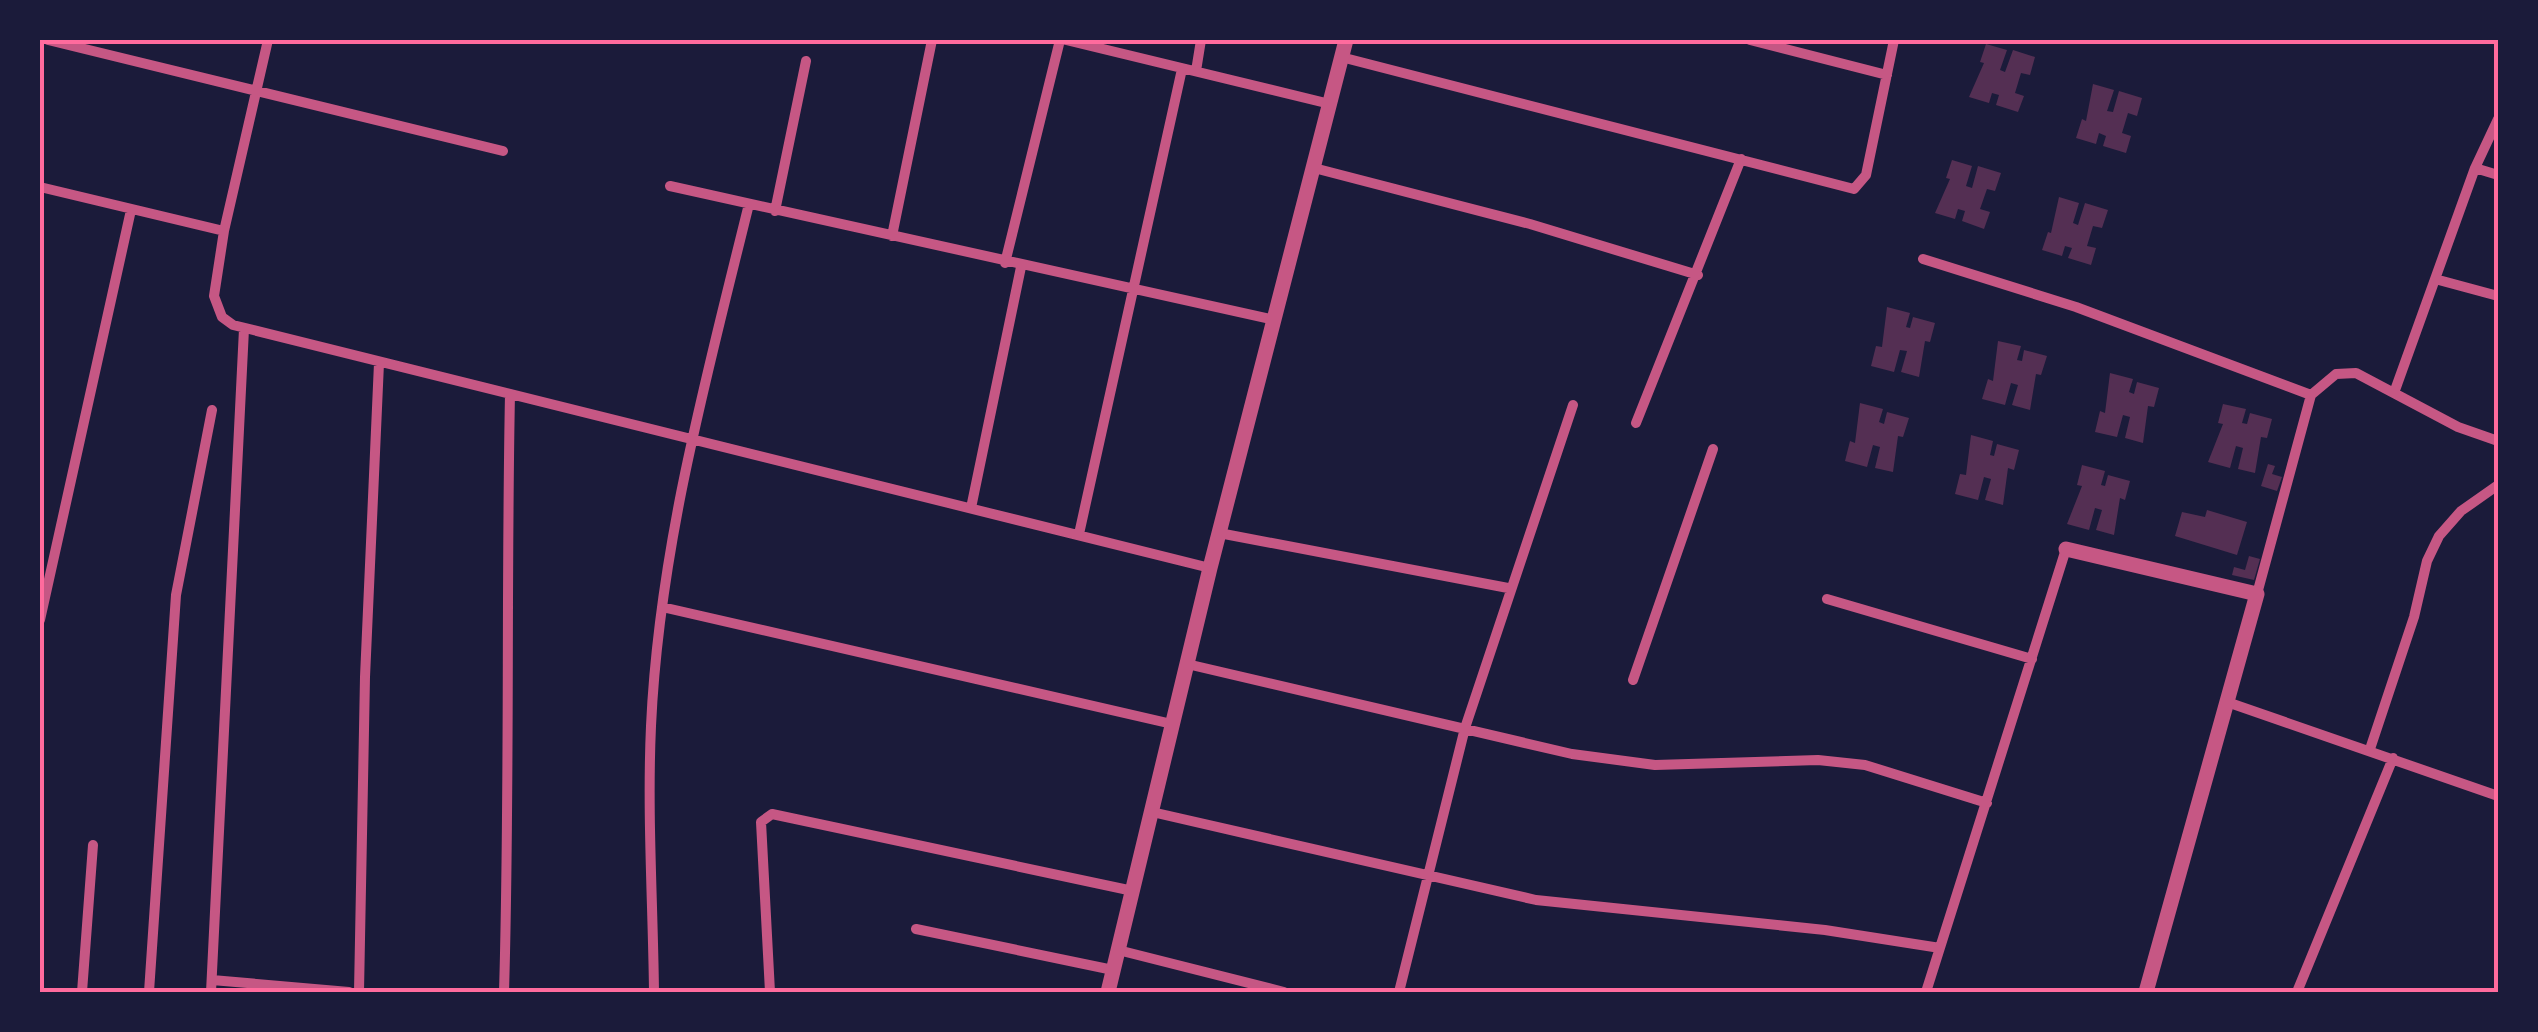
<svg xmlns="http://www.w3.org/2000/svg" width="2538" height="1032" font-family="'Exo 2',sans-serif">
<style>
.building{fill:#542f53}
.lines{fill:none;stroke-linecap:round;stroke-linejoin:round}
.minor{stroke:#c65784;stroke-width:10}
.tertiary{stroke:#c65784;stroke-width:15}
.neatline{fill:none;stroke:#ff6b9d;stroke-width:4}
</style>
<rect width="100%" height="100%" fill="#1b1b3a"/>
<!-- building -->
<path class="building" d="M 1986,44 L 2007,50 L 2000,70 L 2005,72 L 2013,50 L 2035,57 L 2030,75 L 2021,73 L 2015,93 L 2024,96 L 2018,112 L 1996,105 L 1999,95 L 1992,93 L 1989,103 L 1969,97 L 1984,63 L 1980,62 Z
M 2093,84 L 2114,90 L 2107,111 L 2113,112 L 2119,91 L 2142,98 L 2137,116 L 2128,113 L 2122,133 L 2131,136 L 2126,153 L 2103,146 L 2106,136 L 2099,133 L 2096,144 L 2076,138 L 2082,119 L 2086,121 Z
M 1952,160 L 1972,166 L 1966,186 L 1972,188 L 1978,166 L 2001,173 L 1995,191 L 1987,189 L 1980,209 L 1990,212 L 1984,229 L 1962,221 L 1965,211 L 1958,209 L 1955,219 L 1935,213 L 1950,179 L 1946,178 Z
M 2059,197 L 2079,203 L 2073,223 L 2078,225 L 2085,203 L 2108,210 L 2102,228 L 2093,226 L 2087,246 L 2096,248 L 2091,265 L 2068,258 L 2072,248 L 2065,246 L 2062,256 L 2042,250 L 2048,232 L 2051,233 Z
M 1887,307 L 1910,313 L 1906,327 L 1910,328 L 1913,317 L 1935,323 L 1930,342 L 1925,341 L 1919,377 L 1901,372 L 1907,351 L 1900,350 L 1894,372 L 1871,366 L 1876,346 L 1882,347 Z
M 1998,341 L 2021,346 L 2017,360 L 2022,361 L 2024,350 L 2047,356 L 2041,375 L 2036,374 L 2030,410 L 2012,405 L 2018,385 L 2011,383 L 2005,405 L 1982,399 L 1988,379 L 1993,381 Z
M 2110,373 L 2133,379 L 2129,392 L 2134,394 L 2137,382 L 2159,388 L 2154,407 L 2148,406 L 2143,443 L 2125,438 L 2130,417 L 2123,415 L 2117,437 L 2095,432 L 2100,411 L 2105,413 Z
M 1860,403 L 1883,409 L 1879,422 L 1884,424 L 1887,412 L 1909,418 L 1903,437 L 1898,436 L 1893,472 L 1875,468 L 1880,447 L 1873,445 L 1867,467 L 1845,461 L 1850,441 L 1855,443 Z
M 2223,404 L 2246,409 L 2242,423 L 2247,424 L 2250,413 L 2272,419 L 2267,438 L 2261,437 L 2255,473 L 2238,469 L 2243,448 L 2236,446 L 2230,468 L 2208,462 L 2223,424 L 2218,423 Z
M 1971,435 L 1993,441 L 1990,455 L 1994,456 L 1997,444 L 2019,450 L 2014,470 L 2008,468 L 2003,505 L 1985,500 L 1991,479 L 1984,477 L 1978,500 L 1955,494 L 1960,474 L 1966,475 Z
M 2268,464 L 2275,466 L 2272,474 L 2282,477 L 2277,491 L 2261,486 Z
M 2082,465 L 2105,471 L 2101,485 L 2105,486 L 2108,475 L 2130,481 L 2125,500 L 2120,498 L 2114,535 L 2096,530 L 2102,510 L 2095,508 L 2089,530 L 2067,524 L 2082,486 L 2077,485 Z
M 2207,510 L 2247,522 L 2237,555 L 2175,536 L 2182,512 L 2205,517 Z
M 2249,556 L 2260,559 L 2254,580 L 2232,575 L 2234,567 L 2245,570 Z"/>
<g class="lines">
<!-- minor -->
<path class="minor" d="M 48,40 L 503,151
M 268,40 L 224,231 L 214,296 L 222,317 L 233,325 L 1210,568
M 1066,40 L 1330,104
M 1750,40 L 1887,75
M 1341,57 L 1854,189 L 1866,175 L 1894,40
M 1196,71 L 1201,40
M 1314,168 L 1530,224 L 1698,275
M 2475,168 L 2498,175
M 670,186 L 1275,320
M 40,187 L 224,231
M 775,211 L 806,61
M 892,236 L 932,40
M 1923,259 L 2076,307 L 2311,395
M 1005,263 L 1060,40
M 2435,279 L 2498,296
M 2394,393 L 2475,168 L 2498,119
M 1636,423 L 1741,159
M 971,508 L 1021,267
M 1219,533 L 1508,588
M 1079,534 L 1182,69
M 2257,594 L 2311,395 L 2336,374 L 2356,373 L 2458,427 L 2498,441
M 1827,599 L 2032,659
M 662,607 L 1172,724
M 40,620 L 131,210
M 1187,664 L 1572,754 L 1655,765 L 1818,760 L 1865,765 L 1987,803
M 1633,680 L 1713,449
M 2227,702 L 2498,796
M 2370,749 L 2414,617 L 2427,561 L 2439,536 L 2461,511 L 2498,485
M 1152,812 L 1536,900 L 1825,930 L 1940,948
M 916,929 L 1113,970
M 1118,950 L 1284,992
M 212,980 L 349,992
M 82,992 L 93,845
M 149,992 L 176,595 L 212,410
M 211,992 L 244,329
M 359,992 L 365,677 L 379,363
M 504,992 C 510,793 506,593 510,394
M 654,992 C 653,904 647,814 651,726 C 659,549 707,375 749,204
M 770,992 L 761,822 L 772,814 L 1133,891
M 1399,992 L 1465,728 L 1573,405
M 1926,992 L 2066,549
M 2297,992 L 2393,758"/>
<!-- tertiary -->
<path class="tertiary" d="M 2066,549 L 2257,594 L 2146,992
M 1108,992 L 1210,568 L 1346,40"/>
</g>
<!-- border -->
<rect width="2538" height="1032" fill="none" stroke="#1b1b3a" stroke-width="85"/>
<rect x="42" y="42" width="2454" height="948" class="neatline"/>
</svg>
